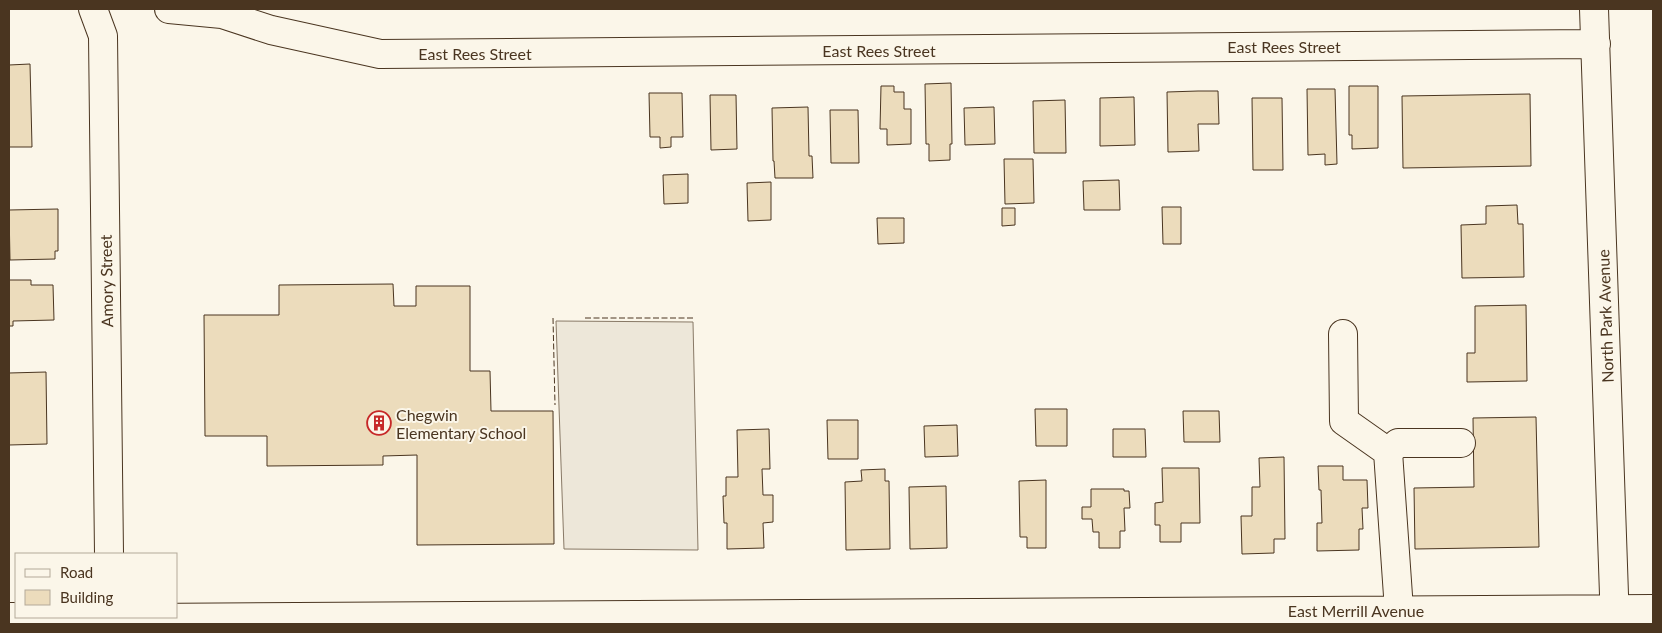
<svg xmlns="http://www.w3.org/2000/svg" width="1662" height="633" font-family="Lato,sans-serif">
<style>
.parking{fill:#ede7d9;stroke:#887966}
.building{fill:#ecdcbc;stroke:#4a3520}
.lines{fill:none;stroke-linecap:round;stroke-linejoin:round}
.minor-casing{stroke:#4a3520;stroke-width:30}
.minor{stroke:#fbf6e9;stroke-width:28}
.fence{stroke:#4a3520;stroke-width:1;stroke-dasharray:6 2.5;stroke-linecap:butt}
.labels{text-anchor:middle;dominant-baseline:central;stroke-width:4;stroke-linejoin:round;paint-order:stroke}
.street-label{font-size:16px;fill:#4a3520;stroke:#fbf6e9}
.poi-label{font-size:16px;fill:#4a3520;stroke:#fbf6e9;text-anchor:start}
</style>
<rect width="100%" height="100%" fill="#fbf6e9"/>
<!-- parking -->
<path class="parking" d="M 556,321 L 693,322 L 698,550 L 564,549 Z"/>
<!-- building -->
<path class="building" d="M 30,64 L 32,147 L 9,147 L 9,65 Z
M 951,83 L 952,144 L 950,144 L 950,160 L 929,161 L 929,144 L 926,144 L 925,84 Z
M 881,86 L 894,86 L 894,92 L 904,92 L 904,109 L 911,109 L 911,144 L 887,145 L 887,129 L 880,129 Z
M 1349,86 L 1378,86 L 1378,148 L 1352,149 L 1352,135 L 1349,135 Z
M 1307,89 L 1335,89 L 1337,164 L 1325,165 L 1325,154 L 1308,155 Z
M 1198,91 L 1218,91 L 1219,124 L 1198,124 L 1199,151 L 1168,152 L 1167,92 Z
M 649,93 L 682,93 L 683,137 L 671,137 L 671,147 L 660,148 L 660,137 L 650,137 Z
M 1530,94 L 1531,166 L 1403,168 L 1402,96 Z
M 710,95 L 736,95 L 737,149 L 711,150 Z
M 1134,97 L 1135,145 L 1100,146 L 1100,98 Z
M 1252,98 L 1282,98 L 1283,170 L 1253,170 Z
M 1065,100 L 1066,153 L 1034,153 L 1033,101 Z
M 808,107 L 809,156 L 812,156 L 813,178 L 775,178 L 774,161 L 773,161 L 772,108 Z
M 994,107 L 995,144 L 965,145 L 964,108 Z
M 830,110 L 858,110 L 859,163 L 831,163 Z
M 1004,159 L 1033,159 L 1034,203 L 1005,204 Z
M 688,174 L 688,203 L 664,204 L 663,175 Z
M 1119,180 L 1120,210 L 1084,210 L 1083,181 Z
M 771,182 L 771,220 L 748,221 L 747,183 Z
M 1517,205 L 1518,224 L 1523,224 L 1524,277 L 1462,278 L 1461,225 L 1486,224 L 1486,206 Z
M 1162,207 L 1181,207 L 1181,244 L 1163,244 Z
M 1002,208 L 1015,208 L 1015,225 L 1002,226 Z
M 58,209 L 58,251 L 55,251 L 55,259 L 10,260 L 9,210 Z
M 877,218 L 904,218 L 904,243 L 878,244 Z
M 9,280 L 31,280 L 31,285 L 53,285 L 54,320 L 13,321 L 13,326 L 9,326 Z
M 393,284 L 394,306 L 416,306 L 416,286 L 470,286 L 470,371 L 490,371 L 491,411 L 553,411 L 554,544 L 417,545 L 417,455 L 383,456 L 383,465 L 267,466 L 267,436 L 205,436 L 204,315 L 279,315 L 279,285 Z
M 1526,305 L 1527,381 L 1467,382 L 1467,353 L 1475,353 L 1475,306 Z
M 46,372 L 47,444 L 9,445 L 9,373 Z
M 1035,409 L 1067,409 L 1067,446 L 1036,446 Z
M 1183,411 L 1219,411 L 1220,442 L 1184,442 Z
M 1536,417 L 1539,547 L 1415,549 L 1414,488 L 1474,487 L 1473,418 Z
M 827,420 L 858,420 L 858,459 L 828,459 Z
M 957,425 L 958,456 L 925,457 L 924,426 Z
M 769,429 L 770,469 L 762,469 L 763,495 L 773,495 L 773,522 L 763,523 L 764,548 L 727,549 L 727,523 L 724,523 L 723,496 L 726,496 L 726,477 L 738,477 L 737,430 Z
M 1113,429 L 1145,429 L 1146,457 L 1113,457 Z
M 1284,457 L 1285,539 L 1274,539 L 1274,553 L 1242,554 L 1241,516 L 1252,516 L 1252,487 L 1260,487 L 1259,458 Z
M 1318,466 L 1343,466 L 1343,480 L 1367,480 L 1368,508 L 1362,508 L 1363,529 L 1359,529 L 1359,550 L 1317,551 L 1317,523 L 1322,523 L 1321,490 L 1319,490 Z
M 1162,468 L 1199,468 L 1200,523 L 1181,523 L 1181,542 L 1160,542 L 1160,525 L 1155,525 L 1155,503 L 1163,502 Z
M 885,469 L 885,481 L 889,481 L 890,549 L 846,550 L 845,482 L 862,481 L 861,470 Z
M 1046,480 L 1046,548 L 1027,548 L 1027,537 L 1020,537 L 1019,481 Z
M 946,486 L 947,548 L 910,549 L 909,487 Z
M 1091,489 L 1124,489 L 1124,491 L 1129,491 L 1130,508 L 1124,508 L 1125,531 L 1120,531 L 1120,548 L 1099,548 L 1099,532 L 1093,532 L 1092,519 L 1082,519 L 1082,507 L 1091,507 Z"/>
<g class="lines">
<!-- minor casing -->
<g class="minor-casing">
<path id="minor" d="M 93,9 L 103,36 L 109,554
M 169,9 L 222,14 L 271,30 L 380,54 L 1596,44
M 1594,9 L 1615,624
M 1343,334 L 1344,421 L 1388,452 L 1399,610
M 1388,452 L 1398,443 L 1461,443
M 9,617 L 142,618 L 1653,609"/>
</g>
<!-- minor -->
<use href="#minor" class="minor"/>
<!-- fence -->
<path class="fence" d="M 553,318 L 555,405
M 585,318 L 693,318"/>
</g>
<!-- icons -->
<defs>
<g id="building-ring" transform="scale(1.25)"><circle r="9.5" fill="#fbf6e9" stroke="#c62828" stroke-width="1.5"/><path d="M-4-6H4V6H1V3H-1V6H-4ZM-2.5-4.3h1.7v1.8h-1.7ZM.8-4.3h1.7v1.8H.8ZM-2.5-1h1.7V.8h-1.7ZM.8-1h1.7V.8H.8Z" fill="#c62828"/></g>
</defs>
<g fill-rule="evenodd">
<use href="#building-ring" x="379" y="423"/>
</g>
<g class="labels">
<!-- street labels -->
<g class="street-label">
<text x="1284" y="46">East Rees Street</text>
<text x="879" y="50">East Rees Street</text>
<text x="475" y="53">East Rees Street</text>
<text transform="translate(106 281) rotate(-91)">Amory Street</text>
<text transform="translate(1605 316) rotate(-92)">North Park Avenue</text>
<text x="1356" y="610">East Merrill Avenue</text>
</g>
<!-- poi labels -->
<g class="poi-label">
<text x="396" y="414">Chegwin<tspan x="396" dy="18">Elementary School</tspan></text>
</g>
</g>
<!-- border -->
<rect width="1662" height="633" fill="none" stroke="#4a3520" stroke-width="20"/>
<!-- legend -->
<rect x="15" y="553" width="162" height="65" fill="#fbf6e9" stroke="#b4a999"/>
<rect x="25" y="569" width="25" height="8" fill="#fbf6e9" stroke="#b4a999"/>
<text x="60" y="578" font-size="15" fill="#4a3520">Road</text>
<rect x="25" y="590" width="25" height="15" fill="#ecdcbc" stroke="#b4a999"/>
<text x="60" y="603" font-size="15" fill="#4a3520">Building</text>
</svg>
